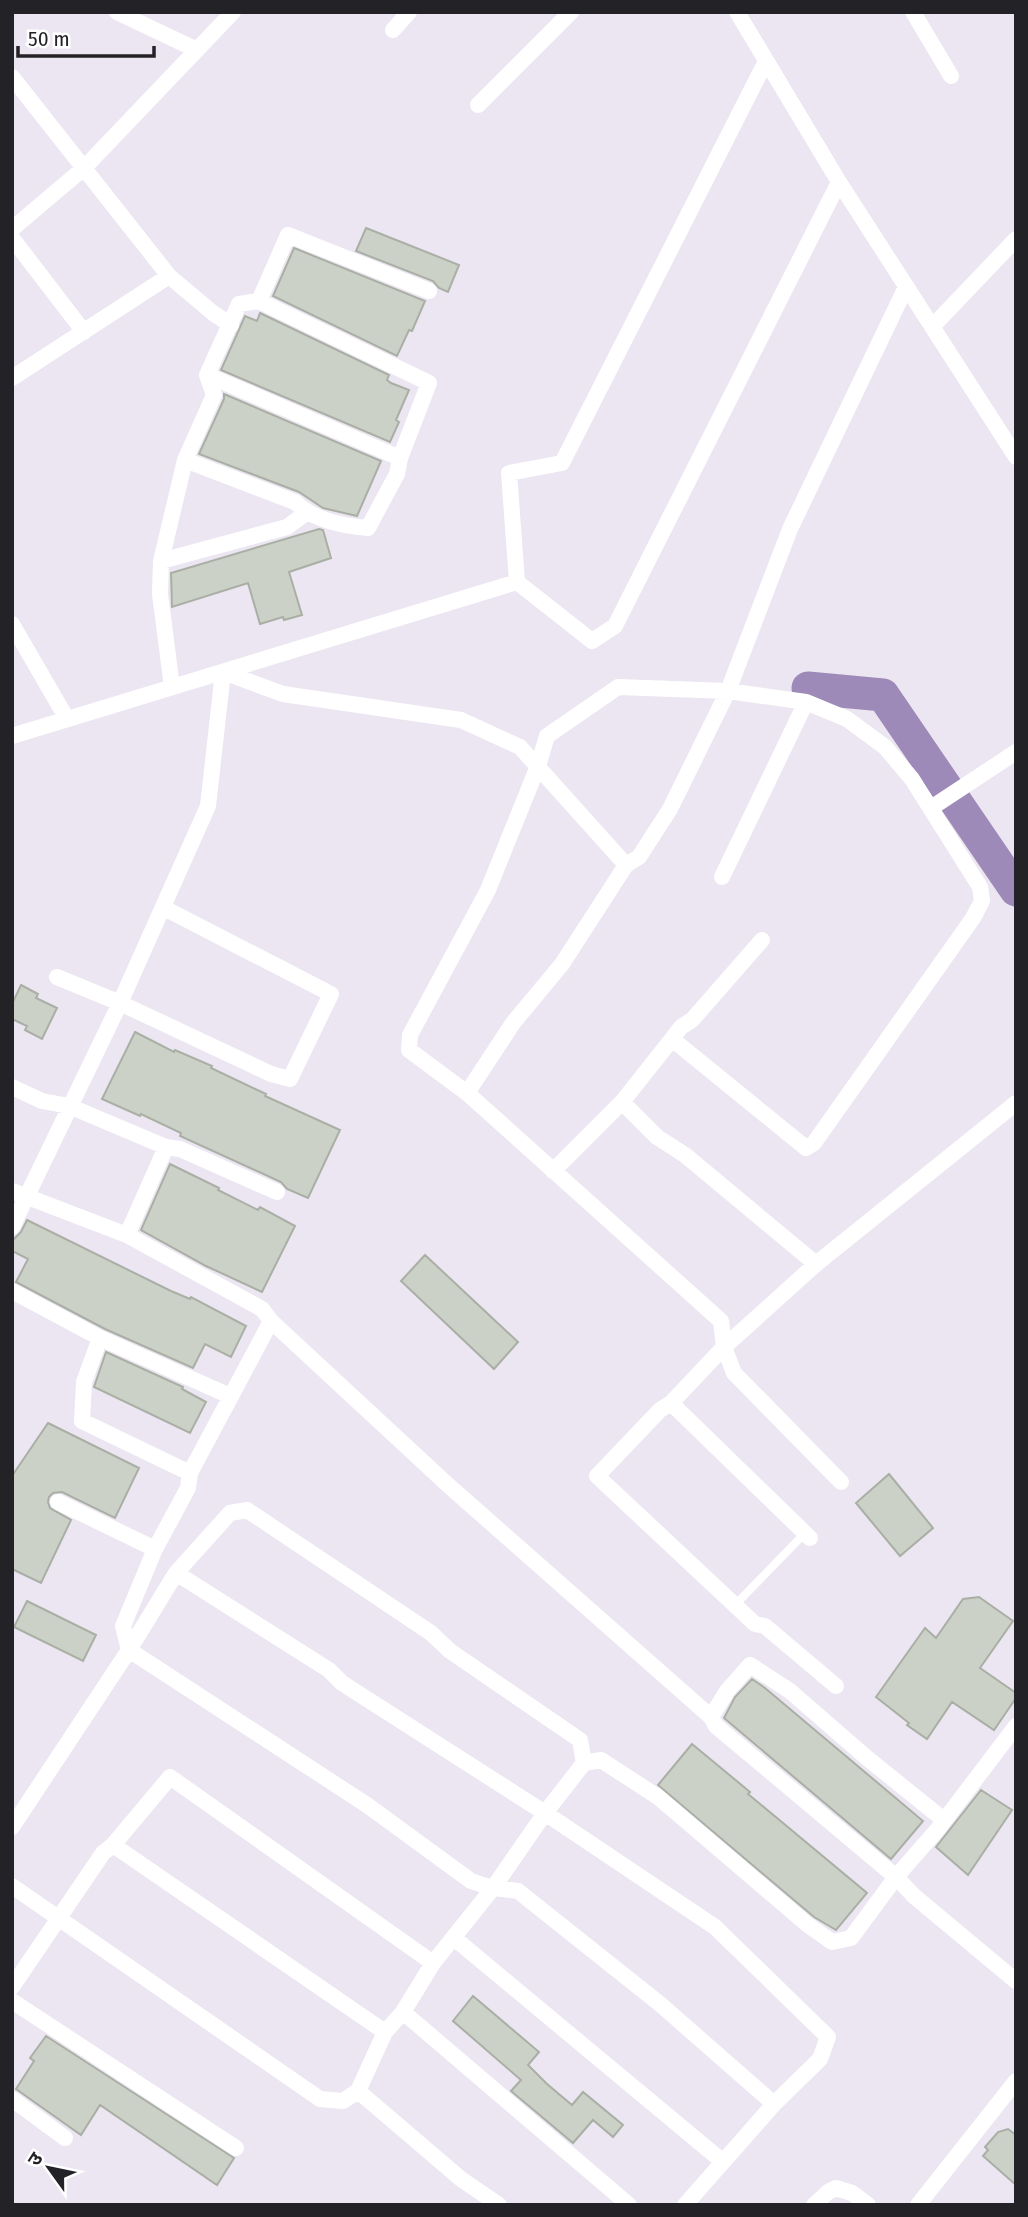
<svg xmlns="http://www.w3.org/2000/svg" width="1028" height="2217" font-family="'Fira Sans Condensed','Noto Sans Devanagari',sans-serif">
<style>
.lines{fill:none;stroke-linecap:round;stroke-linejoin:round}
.river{stroke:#9e8ab8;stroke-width:33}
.building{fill:#ccd1c7;stroke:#aaafa5;stroke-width:2}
.lane{stroke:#fff;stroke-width:8}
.street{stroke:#fff;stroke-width:16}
</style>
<rect width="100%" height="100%" fill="#ebe6f1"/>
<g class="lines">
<!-- river -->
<path class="river" d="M 808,688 L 883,695 L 1016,890"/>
</g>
<!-- building -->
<path class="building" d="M 366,228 L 459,265 L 448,292 L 439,288 L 433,281 L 356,251 Z
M 294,248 L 425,301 L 412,331 L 409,330 L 397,356 L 273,296 Z
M 260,313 L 389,375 L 387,380 L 391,383 L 409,390 L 396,420 L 399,422 L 390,442 L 221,370 L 245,316 L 257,321 Z
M 224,394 L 381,461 L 357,516 L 323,508 L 299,492 L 199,454 L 224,399 Z
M 319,529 L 323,530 L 331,558 L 289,572 L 302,615 L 284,620 L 283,617 L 260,624 L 248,583 L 172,607 L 171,573 Z
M 21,985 L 38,994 L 36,998 L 57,1008 L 42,1039 L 25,1030 L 27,1026 L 12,1019 L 12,1004 Z
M 135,1032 L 174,1052 L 175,1050 L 212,1066 L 211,1068 L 266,1094 L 265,1096 L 340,1130 L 308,1198 L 287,1189 L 281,1182 L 180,1136 L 181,1133 L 141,1114 L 140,1116 L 102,1099 Z
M 170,1164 L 219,1188 L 218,1190 L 258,1210 L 260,1207 L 295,1226 L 262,1292 L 206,1266 L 141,1230 Z
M 27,1220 L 171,1291 L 190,1299 L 191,1297 L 246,1326 L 231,1357 L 205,1344 L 193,1368 L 105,1329 L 16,1282 L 28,1259 L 12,1251 L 12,1241 L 21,1232 Z
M 425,1255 L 518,1342 L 494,1369 L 401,1281 Z
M 106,1352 L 183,1387 L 182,1389 L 206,1402 L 190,1433 L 94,1387 Z
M 48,1423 L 139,1468 L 115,1518 L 62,1492 L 53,1493 L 49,1497 L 48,1502 L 50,1508 L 71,1520 L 41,1583 L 12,1569 L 12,1476 Z
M 889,1474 L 933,1528 L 900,1556 L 856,1503 Z
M 979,1597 L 1013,1621 L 980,1668 L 1016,1693 L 1016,1698 L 994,1730 L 952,1702 L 927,1739 L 907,1725 L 909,1723 L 876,1697 L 925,1628 L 936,1638 L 963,1599 Z
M 27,1601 L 96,1635 L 83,1661 L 14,1627 Z
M 752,1679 L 765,1688 L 923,1821 L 891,1859 L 724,1718 L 735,1697 Z
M 692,1744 L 750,1792 L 748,1794 L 777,1818 L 867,1893 L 836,1930 L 814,1917 L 658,1785 Z
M 981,1790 L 1012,1810 L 968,1875 L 936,1847 Z
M 473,1996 L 539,2052 L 528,2065 L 547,2084 L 572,2105 L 583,2092 L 623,2125 L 613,2137 L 593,2120 L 573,2143 L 511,2091 L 521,2080 L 453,2021 Z
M 46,2036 L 234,2158 L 217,2185 L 100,2105 L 81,2135 L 16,2089 L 34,2061 L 30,2058 Z
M 1008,2129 L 1016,2135 L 1016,2185 L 983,2156 L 988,2150 L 985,2147 L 998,2132 Z"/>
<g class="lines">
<!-- lane -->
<path class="lane" d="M 735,1605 L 805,1533"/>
<!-- street -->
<path class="street" d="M 117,12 L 197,50
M 737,12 L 839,182 L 1016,457
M 913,12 L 951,76
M 393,30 L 409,12
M 12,77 L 169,276 L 12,378
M 478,105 L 571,12
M 12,229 L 84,168 L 233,12
M 12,238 L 84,332
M 169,276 L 213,313 L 231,325
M 932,327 L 1016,239
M 207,375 L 400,458
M 185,460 L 295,502 C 313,520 343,526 368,528 L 397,474 L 400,458 L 429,383 L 259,301
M 161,561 L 287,527 L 306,513
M 517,582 L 592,641 L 615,626 L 839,182
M 12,624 L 67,719
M 172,687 L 160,594 L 161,561 L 185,460 L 214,395 L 207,375 L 239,304 L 259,301 L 288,235 L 429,291
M 12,736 L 517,582 L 509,473 L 562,463 L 766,61
M 931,808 L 1016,752
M 722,877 L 806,702
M 762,940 L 692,1020 L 681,1027 L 672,1039 L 806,1148 L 814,1143 L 973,918 L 982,901 L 980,887 L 912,779 L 885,747 L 847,719 L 806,702 L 728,691 L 618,687 L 547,736 L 538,766 L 488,890 L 410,1035 L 409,1050 L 467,1093 L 721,1321 L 724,1347 L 734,1373 L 841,1482
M 57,977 L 120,1003 L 271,1074 L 290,1079 L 331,994 L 164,908
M 12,1087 L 42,1101 L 69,1106 L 166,1147 L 180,1149 L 277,1192
M 467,1093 L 513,1023 L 562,964 L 626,865 L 639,857 L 670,809 L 728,691 L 790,529 L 906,287
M 622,1102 L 657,1137 L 685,1155 L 816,1264
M 553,1171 L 622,1102 L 672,1039
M 12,1191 L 127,1235 L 262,1309 L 271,1321 L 448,1485 L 711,1717 L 716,1726 L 896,1877 L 914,1896 L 1016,1981
M 12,1227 L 120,1003 L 208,806 L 223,672 L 283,694 L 461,720 L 520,747 L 626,865
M 127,1235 L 166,1147
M 12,1291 L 100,1338 L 230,1396
M 271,1321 L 190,1473 L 188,1488 L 155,1549 L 123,1626 L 129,1650 L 367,1805 L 471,1881 L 493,1888 L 518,1891 L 660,2004 L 774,2104
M 100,1338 L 84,1382 L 82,1421 L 190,1473
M 671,1403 L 810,1538
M 58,1502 L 155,1549
M 176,1573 L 230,1513 L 247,1510 L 431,1633 L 450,1651 L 580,1740 L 584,1763
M 836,1686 L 765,1626 L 755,1624 L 597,1476 L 660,1410 L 671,1403 L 724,1347 L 816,1264 L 1016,1103
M 711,1717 L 727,1691 L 750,1665 L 790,1691 L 867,1758 L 944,1820
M 12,1827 L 129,1650 L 176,1573 L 329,1670 L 342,1683 L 545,1813 L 715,1927 L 828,2037 L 820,2059 L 774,2104 L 685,2205
M 113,1845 L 385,2032
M 12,1886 L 320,2099 L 343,2101 L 358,2091 L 385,2032 L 403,2012 L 433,1963 L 493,1888 L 545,1813 L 584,1763 L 601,1760 L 658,1797 L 808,1925 L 832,1942 L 851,1938 L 896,1877 L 937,1830 L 1016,1726
M 454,1938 L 722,2161
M 12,1987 L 103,1853 L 113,1845 L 170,1777 L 433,1963
M 12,2001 L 236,2148
M 403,2012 L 629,2205
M 358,2091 L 461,2179 L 499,2205
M 12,2099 L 65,2138
M 814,2205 L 828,2192 L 836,2188 L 852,2193 L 868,2205
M 918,2205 L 1016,2081"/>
</g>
<!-- border -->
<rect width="1028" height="2217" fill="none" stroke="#232226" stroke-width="28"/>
<!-- north arrow -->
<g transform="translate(49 2168) rotate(303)" stroke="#ffffff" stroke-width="5" paint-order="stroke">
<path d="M0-5L12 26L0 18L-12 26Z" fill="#232226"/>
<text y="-10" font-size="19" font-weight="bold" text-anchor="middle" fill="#232226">उ</text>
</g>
<!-- scale -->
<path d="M18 46v10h136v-10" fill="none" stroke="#232226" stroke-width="3.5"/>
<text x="28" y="46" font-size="21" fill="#232226" stroke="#ffffff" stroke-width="5" paint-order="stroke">50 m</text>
</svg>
